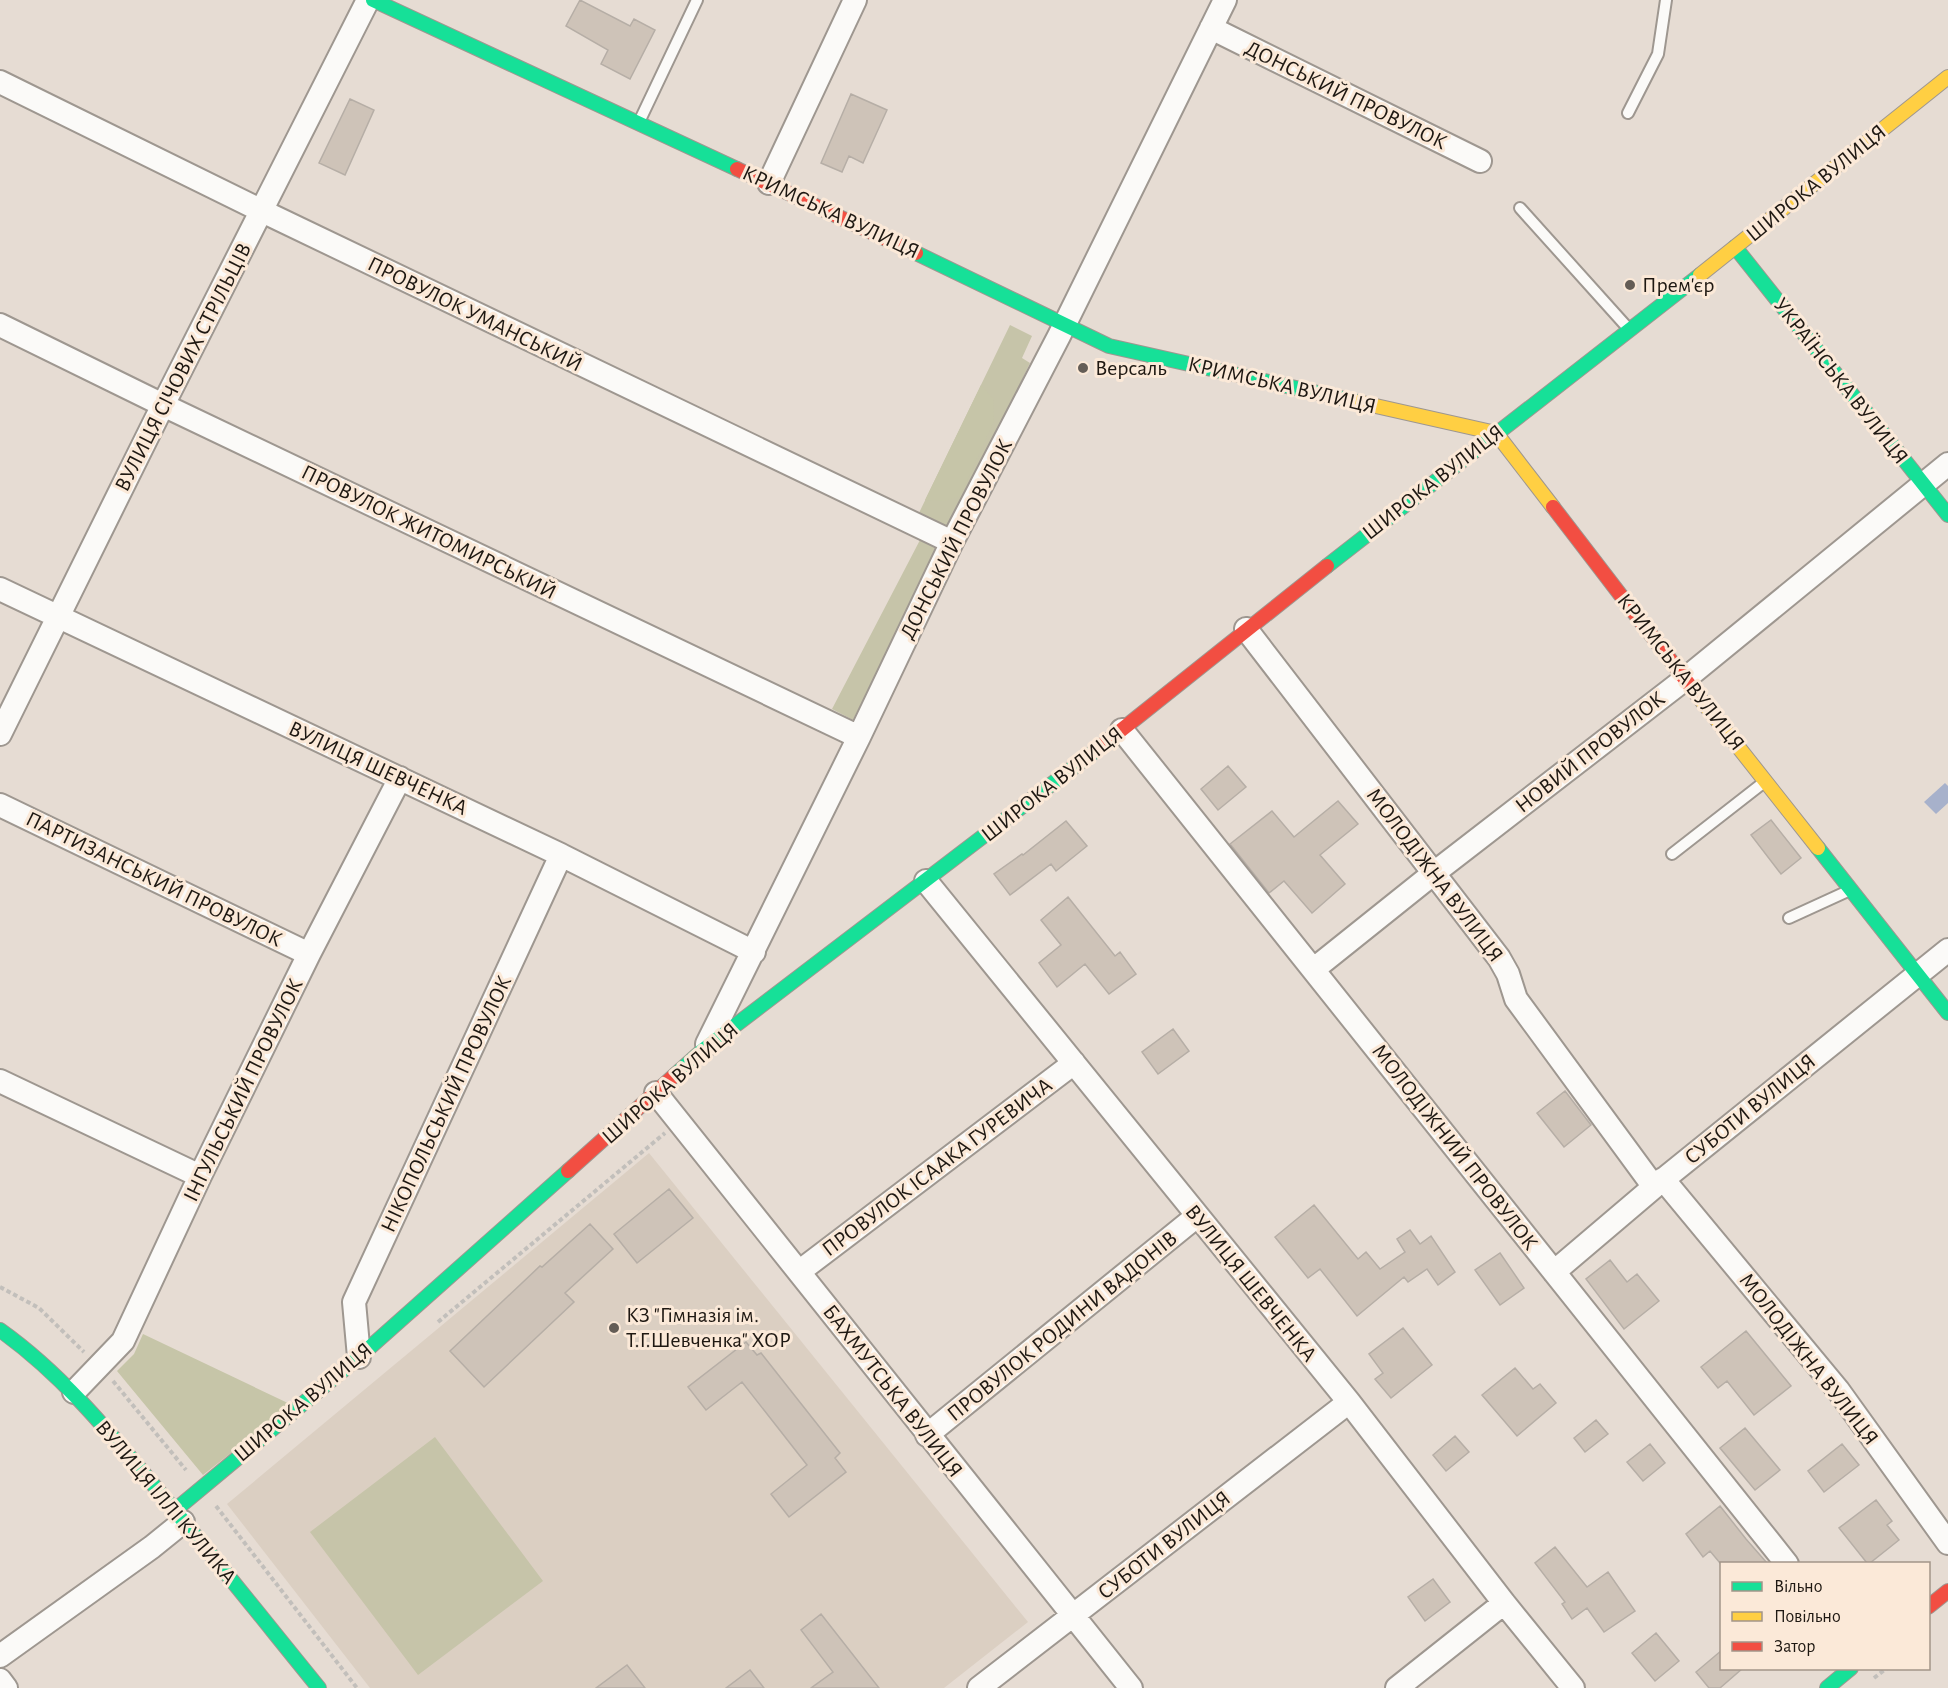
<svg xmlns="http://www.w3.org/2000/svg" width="1948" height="1688" font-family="'Alegreya Sans',sans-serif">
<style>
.education{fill:#dbcfc2}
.green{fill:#c6c4a9}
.forest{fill:#c6c5a8}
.water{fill:#a7b1cb}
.building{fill:#cec3b8;stroke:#b6aea6;stroke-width:1.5}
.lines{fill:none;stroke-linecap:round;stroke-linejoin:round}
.lane-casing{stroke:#9e9790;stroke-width:14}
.street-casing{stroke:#9e9790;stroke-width:26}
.fast-casing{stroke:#9e9790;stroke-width:16}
.slow-casing{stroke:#9e9790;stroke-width:16}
.jam-casing{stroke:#9e9790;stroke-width:16}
.path{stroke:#c2bfbb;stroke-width:4;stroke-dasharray:4.5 3;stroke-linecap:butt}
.lane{stroke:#fbfaf8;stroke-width:10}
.street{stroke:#fbfaf8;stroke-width:22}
.fast{stroke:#16e098;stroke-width:14}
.slow{stroke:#ffcf43;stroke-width:14}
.jam{stroke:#f24e42;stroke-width:14}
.poi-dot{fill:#645d56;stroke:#fbe9d8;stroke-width:2}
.labels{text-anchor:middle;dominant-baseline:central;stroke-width:6;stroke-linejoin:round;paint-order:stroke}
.street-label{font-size:22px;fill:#1e1812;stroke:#fbe9d8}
.poi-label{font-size:22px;fill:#1e1812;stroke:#fbe9d8;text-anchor:start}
</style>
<rect width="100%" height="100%" fill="#e6dcd3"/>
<!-- education -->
<path class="education" d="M 649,1153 L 1028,1622 L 944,1688 L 370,1688 L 227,1504 Z"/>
<!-- green -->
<path class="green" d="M 1010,325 L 1032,336 L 1022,358 L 1030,363 L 950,530 L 918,515 Z
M 920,540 L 939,549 L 853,720 L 832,709 Z
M 435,1437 L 543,1581 L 418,1675 L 310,1532 Z"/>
<!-- forest -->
<path class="forest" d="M 981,385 L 993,399 L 994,421 L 960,496 L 945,501 L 925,500 Z
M 143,1334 L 292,1405 L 203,1475 L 117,1371 L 134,1354 Z"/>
<!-- water -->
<path class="water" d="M 1945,783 L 1948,786 L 1948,803 L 1936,814 L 1924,802 Z"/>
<!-- building -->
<path class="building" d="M 580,0 L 630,26 L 634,19 L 655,30 L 630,79 L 601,64 L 608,50 L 566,26 Z
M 851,94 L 887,110 L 863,163 L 849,156 L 842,172 L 821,163 Z
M 350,99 L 374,110 L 345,175 L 319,163 Z
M 1228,766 L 1246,787 L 1218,810 L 1201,789 Z
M 1338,801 L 1358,824 L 1320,855 L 1345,884 L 1312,913 L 1284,881 L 1269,893 L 1230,844 L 1272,811 L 1294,837 Z
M 1771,820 L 1801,858 L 1781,874 L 1751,835 Z
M 1066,821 L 1087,846 L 1056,871 L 1051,864 L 1010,895 L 994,874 L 1022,854 L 1023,855 Z
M 1068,897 L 1115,956 L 1120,952 L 1136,974 L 1109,994 L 1085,964 L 1057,987 L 1039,963 L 1061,945 L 1041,920 Z
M 1173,1029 L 1189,1051 L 1158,1074 L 1142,1052 Z
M 1565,1091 L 1591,1125 L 1564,1147 L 1537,1113 Z
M 669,1189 L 693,1218 L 637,1263 L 614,1234 Z
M 1314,1205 L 1358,1259 L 1366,1252 L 1380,1269 L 1405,1252 L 1397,1239 L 1410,1230 L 1420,1244 L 1431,1236 L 1455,1272 L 1438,1285 L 1427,1269 L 1408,1282 L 1404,1277 L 1357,1316 L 1320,1269 L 1308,1278 L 1275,1237 Z
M 590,1224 L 613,1249 L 565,1293 L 574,1302 L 484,1387 L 450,1351 L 540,1266 L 542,1267 Z
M 1500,1253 L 1524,1288 L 1500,1305 L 1475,1270 Z
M 1610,1260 L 1627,1282 L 1637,1274 L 1659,1301 L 1624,1329 L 1586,1279 Z
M 1403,1328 L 1432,1365 L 1391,1398 L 1375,1379 L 1383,1373 L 1369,1354 Z
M 1746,1331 L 1791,1386 L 1754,1415 L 1727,1381 L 1718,1388 L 1701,1367 Z
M 746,1342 L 757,1355 L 761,1353 L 840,1453 L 835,1458 L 846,1472 L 789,1517 L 771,1494 L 807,1465 L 742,1382 L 706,1410 L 688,1387 Z
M 1515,1368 L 1533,1389 L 1540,1384 L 1556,1403 L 1517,1436 L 1482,1395 Z
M 1596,1420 L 1608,1434 L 1585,1452 L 1574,1438 Z
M 1745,1428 L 1780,1470 L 1755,1490 L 1720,1448 Z
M 1455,1436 L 1469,1452 L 1446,1471 L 1433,1455 Z
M 1650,1444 L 1665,1463 L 1643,1481 L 1627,1462 Z
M 1842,1444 L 1859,1465 L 1824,1492 L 1808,1471 Z
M 1876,1500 L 1892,1521 L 1887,1525 L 1899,1540 L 1870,1563 L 1867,1563 L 1839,1528 Z
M 1720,1506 L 1746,1539 L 1767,1563 L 1720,1563 L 1710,1551 L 1703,1557 L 1686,1534 Z
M 1555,1547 L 1587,1587 L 1608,1572 L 1635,1611 L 1604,1632 L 1587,1608 L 1572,1619 L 1562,1604 L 1565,1602 L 1535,1563 Z
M 1433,1579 L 1450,1602 L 1425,1621 L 1408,1597 Z
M 821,1614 L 879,1688 L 811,1688 L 833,1672 L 801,1630 Z
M 1656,1633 L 1679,1661 L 1655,1681 L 1632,1653 Z
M 1722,1650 L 1722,1668 L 1743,1668 L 1720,1688 L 1709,1688 L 1696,1672 Z
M 627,1665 L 645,1688 L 596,1688 Z
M 750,1670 L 764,1688 L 726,1688 Z"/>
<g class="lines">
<!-- lane casing -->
<g class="lane-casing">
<path id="lane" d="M 1628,113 L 1658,54 L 1666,0
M 640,120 L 697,0
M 1520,208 L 1627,327
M 1672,854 L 1763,783
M 1789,918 L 1848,891"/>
</g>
<!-- street casing -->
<g class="street-casing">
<path id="street" d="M 1211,28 L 1480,161
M 0,82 L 262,211 L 952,542
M 769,183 L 855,0
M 0,325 L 163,405 L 859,737
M 0,589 L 561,855 L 754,952
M 1246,629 L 1499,958 L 1508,974 L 1516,999 L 1654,1187
M 1122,730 L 1787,1564
M 0,734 L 163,405 L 368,0
M 0,805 L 309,954
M 926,881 L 1349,1402 L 1504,1603 L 1573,1688
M 1314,969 L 1434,873 L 1685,679 L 1948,464
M 707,1044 L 859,737 L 952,542 L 1059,336 L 1225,0
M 0,1081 L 200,1176
M 656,1093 L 1131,1688
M 1663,1179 L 1838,1390 L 1948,1543
M 800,1271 L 1074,1063
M 1554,1272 L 1654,1187 L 1948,950
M 359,1357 L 354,1302 L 561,855
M 74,1392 L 123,1341 L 200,1176 L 309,954 L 400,778
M 927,1435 L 1197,1216
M 0,1656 L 152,1547 L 183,1522
M 0,1680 L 6,1688
M 979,1688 L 1349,1402
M 1397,1688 L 1504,1603"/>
</g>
<!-- fast casing -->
<g class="fast-casing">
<path id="fast" d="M 373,0 L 737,169
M 1735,247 L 1948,515
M 916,253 L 1109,346 L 1358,402
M 1327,566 L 1700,275
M 1818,848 L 1948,1013
M 675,1075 L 703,1050 L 1095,751
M 0,1330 C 59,1372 105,1427 151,1482 C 208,1550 263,1619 319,1688
M 174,1511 L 359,1357 L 568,1171
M 1827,1688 L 1851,1668"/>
</g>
<!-- slow casing -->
<g class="slow-casing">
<path id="slow" d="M 1700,275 L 1948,77
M 1358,402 L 1496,433 L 1553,507
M 1698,696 L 1818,848"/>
</g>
<!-- jam casing -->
<g class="jam-casing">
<path id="jam" d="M 737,169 L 916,253
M 1553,507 L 1698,696
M 1095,751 L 1327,566
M 568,1171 L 675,1075
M 1928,1607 L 1948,1591"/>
</g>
<!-- path -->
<path class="path" d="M 0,1287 L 39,1308 L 84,1352
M 438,1322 L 665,1133
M 113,1381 L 186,1470
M 216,1506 L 357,1688
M 1874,1678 L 1887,1668"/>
<!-- lane -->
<use href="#lane" class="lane"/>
<!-- street -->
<use href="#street" class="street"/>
<!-- fast -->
<use href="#fast" class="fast"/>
<!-- slow -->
<use href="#slow" class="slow"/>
<!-- jam -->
<use href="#jam" class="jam"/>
</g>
<!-- markers -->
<g class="poi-dot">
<circle cx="1630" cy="285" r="6"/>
<circle cx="1083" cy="368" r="6"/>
<circle cx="614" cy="1328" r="6"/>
</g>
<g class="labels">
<!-- street labels -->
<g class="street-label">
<text transform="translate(1346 95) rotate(26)">ДОНСЬКИЙ ПРОВУЛОК</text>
<text transform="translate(1816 183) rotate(-39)">ШИРОКА ВУЛИЦЯ</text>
<text transform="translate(831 212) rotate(25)">КРИМСЬКА ВУЛИЦЯ</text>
<text transform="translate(475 314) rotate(26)">ПРОВУЛОК УМАНСЬКИЙ</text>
<text transform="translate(183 367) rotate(-63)">ВУЛИЦЯ СІЧОВИХ СТРІЛЬЦІВ</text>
<text transform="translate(1841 381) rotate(52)">УКРАЇНСЬКА ВУЛИЦЯ</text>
<text transform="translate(1282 385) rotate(13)">КРИМСЬКА ВУЛИЦЯ</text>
<text transform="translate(1433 482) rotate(-38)">ШИРОКА ВУЛИЦЯ</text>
<text transform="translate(429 532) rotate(26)">ПРОВУЛОК ЖИТОМИРСЬКИЙ</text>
<text transform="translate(956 539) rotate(-63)">ДОНСЬКИЙ ПРОВУЛОК</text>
<text transform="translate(1681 672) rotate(52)">КРИМСЬКА ВУЛИЦЯ</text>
<text transform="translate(1590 752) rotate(-38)">НОВИЙ ПРОВУЛОК</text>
<text transform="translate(378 768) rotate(25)">ВУЛИЦЯ ШЕВЧЕНКА</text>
<text transform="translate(1052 784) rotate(-38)">ШИРОКА ВУЛИЦЯ</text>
<text transform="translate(1435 875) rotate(53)">МОЛОДІЖНА ВУЛИЦЯ</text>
<text transform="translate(154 879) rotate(26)">ПАРТИЗАНСЬКИЙ ПРОВУЛОК</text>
<text transform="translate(670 1083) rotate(-41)">ШИРОКА ВУЛИЦЯ</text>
<text transform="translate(243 1090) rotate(-64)">ІНГУЛЬСЬКИЙ ПРОВУЛОК</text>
<text transform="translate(446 1104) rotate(-65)">НІКОПОЛЬСЬКИЙ ПРОВУЛОК</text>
<text transform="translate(1750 1109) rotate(-39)">СУБОТИ ВУЛИЦЯ</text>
<text transform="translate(1455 1147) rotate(52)">МОЛОДІЖНИЙ ПРОВУЛОК</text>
<text transform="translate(937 1167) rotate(-37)">ПРОВУЛОК ІСААКА ГУРЕВИЧА</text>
<text transform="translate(1251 1283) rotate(51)">ВУЛИЦЯ ШЕВЧЕНКА</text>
<text transform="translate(1062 1326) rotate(-39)">ПРОВУЛОК РОДИНИ ВАДОНІВ</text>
<text transform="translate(1809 1359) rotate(52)">МОЛОДІЖНА ВУЛИЦЯ</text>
<text transform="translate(893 1391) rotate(52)">БАХМУТСЬКА ВУЛИЦЯ</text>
<text transform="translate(303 1402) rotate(-40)">ШИРОКА ВУЛИЦЯ</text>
<text transform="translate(166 1502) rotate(50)">ВУЛИЦЯ ІЛЛІ КУЛИКА</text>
<text transform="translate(1164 1545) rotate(-38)">СУБОТИ ВУЛИЦЯ</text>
</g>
<!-- poi labels -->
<g class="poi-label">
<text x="1642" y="285">Прем'єр</text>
<text x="1095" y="368">Версаль</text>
<text x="626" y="1315">КЗ "Гімназія ім.<tspan x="626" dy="25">Т.Г.Шевченка" ХОР</tspan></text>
</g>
</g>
<!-- legend -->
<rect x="1720" y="1562" width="210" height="108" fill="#fbe9d8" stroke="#a39589" stroke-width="1.5"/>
<rect x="1732" y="1582" width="30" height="9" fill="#16e098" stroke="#a39589" stroke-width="1.5"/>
<text x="1774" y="1592" font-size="18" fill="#1e1812">Вільно</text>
<rect x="1732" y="1612" width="30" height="9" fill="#ffcf43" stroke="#a39589" stroke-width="1.5"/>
<text x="1774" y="1622" font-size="18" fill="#1e1812">Повільно</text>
<rect x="1732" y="1642" width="30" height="9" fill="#f24e42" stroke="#a39589" stroke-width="1.5"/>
<text x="1774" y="1652" font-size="18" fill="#1e1812">Затор</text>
</svg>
